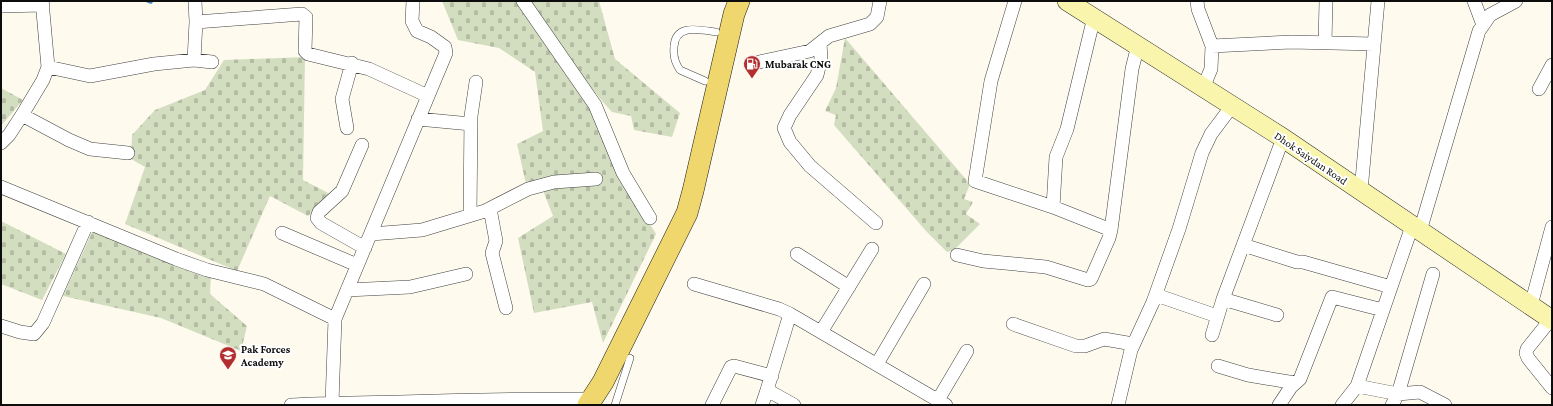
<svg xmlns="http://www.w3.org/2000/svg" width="1553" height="406" font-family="'Crimson Pro',serif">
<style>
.cemetery{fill:url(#cemetery-stones)}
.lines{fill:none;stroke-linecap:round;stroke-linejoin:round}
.stream{stroke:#4289c3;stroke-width:3.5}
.lane-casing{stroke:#404040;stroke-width:8}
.street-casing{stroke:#404040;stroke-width:14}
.secondary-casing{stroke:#2f2f2f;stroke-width:20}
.primary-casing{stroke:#1e1e1e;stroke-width:22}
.lane{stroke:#fff;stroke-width:7}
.street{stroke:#fff;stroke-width:13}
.secondary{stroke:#f9f5ad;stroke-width:19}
.primary{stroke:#efd66d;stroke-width:21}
.labels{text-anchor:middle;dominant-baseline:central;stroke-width:4;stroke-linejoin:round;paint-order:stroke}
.poi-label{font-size:11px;font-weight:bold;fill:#0d0d0d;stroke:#fff;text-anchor:start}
.street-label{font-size:11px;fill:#0d0d0d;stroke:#fff}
</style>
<defs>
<pattern id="cemetery-stones" width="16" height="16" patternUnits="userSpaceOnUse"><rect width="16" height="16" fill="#d3dec0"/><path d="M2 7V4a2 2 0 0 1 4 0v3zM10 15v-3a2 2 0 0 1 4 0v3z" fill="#b4bda4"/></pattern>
</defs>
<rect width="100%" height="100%" fill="#fefbee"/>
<!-- cemetery -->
<path class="cemetery" d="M 442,1 L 519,1 L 588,102 L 629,190 L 656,234 L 603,343 L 592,302 L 534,313 L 518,238 L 553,216 L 542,188 L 526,184 L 517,144 L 543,131 L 535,72 L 499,48 L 458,40 Z
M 531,1 L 599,1 L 615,59 L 680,113 L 672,137 L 634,130 L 631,116 L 612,112 L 602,101 L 550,35 Z
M 845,38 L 970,184 L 964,199 L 973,202 L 966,214 L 980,224 L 954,250 L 947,252 L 926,231 L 834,125 L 836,115 L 825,111 L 836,88 Z
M 305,57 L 303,180 L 332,195 L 308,216 L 270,196 L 237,271 L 125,224 L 145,167 L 131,159 L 132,135 L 155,110 L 205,90 L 224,60 Z
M 1,88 L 23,100 L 1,126 Z
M 1,221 L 66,254 L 42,300 L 1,284 Z
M 94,228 L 211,275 L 210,294 L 247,326 L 241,351 L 161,318 L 63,296 Z"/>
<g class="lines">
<!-- stream -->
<path class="stream" d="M 148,1 L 151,2 L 151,1"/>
<!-- lane casing -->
<g class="lane-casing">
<path id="lane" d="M 705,81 L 680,70 C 675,63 673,56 674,47 C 675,23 700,30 716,32
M 615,405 L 630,358"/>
</g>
<!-- street casing -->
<g class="street-casing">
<path id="street" d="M 523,1 L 595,105 L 623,173 L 650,218
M 1015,1 L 991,81 L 975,181 L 1053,207 L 1111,230
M 1197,1 L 1198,9 L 1212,46 L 1211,69 L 1203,88
M 1474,1 L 1483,25
M 1,6 L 43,5
M 196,22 L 302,14 L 306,17 L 305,51 L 308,54 L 369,69 L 428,96
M 820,43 L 821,59 L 817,75 L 790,115 L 784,128 L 790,142 L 810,166 L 876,223
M 1325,43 L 1326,1
M 1212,46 L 1291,42 L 1374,44
M 194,60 L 196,22 L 195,1
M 759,62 L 810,51 L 829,36 L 870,24 L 877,17 L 880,1
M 48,67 L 90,76 L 154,64 L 194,60 L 212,62
M 1539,89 L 1552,65
M 22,115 L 69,140 L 90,149 L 128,153
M 418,119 L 471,124
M 347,128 L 342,99 L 352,63
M 1,143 L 9,135 L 22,115 L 43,80 L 48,67 L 42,1
M 362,145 L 342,191 L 319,212 L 317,218 L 321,223 L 365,248
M 1,187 L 176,259 L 207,270 L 264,284 L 335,319
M 1361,191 L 1378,1
M 1053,207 L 1056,157 L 1067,129 L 1094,17
M 489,209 L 491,214 L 496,241 L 492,253 L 506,308
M 470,215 L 471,116 L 476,82
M 1420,231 L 1479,31 L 1490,15 L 1516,1
M 282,233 L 357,265
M 371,234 L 422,230 L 485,211 L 528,189 L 554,182 L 596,179
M 1243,245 L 1297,262 L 1303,262 L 1391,287
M 797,254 L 849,287
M 957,255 L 983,261 L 1046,267 L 1088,280 L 1091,279 L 1109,238 L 1111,230 L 1132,69 L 1138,45
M 694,284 L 779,309 L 790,314 L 946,405
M 347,290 L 410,287 L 466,274
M 1156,295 L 1217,316
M 1223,299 L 1277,315
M 1531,305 L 1552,227
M 790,314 L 767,390 L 794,405
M 1551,319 L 1527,349 L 1526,353 L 1528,358 L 1552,388
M 1013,324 L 1076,346 L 1085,346 L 1104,339 L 1133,344
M 1,326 L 20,332 L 34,334 L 43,323 L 88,222
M 821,332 L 872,249
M 1212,335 L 1223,299 L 1283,138
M 877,364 L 924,284
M 1218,366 L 1248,375 L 1295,383
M 1357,386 L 1398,394 L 1420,392 L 1445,405
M 938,400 L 967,351
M 332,403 L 335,319 L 446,53 L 445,47 L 431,37 L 417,31 L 412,21 L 413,1
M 291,405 C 327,403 364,403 400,402 C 464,400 527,399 591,399
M 712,405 L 731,367 L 734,366 L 772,376
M 762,405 L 767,390
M 1118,405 L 1131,350 L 1153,302 L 1179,229 L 1202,153 L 1211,134 L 1232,106
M 1279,405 L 1291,387 L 1300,379 L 1332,297 L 1383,310
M 1342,405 L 1357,386 L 1412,226
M 1392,405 L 1398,394 L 1433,274"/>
</g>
<!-- secondary casing -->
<g class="secondary-casing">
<path id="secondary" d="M 1067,1 L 1283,138 L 1552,320"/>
</g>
<!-- primary casing -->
<g class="primary-casing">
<path id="primary" d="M 588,405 L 603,382 L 687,213 L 693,191 L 734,14 L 739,1"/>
</g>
<!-- lane -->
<use href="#lane" class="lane"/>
<!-- street -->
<use href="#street" class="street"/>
<!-- secondary -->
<use href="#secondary" class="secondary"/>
<!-- primary -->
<use href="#primary" class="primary"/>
</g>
<!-- icons -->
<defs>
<g id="fuel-pin" transform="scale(0.9)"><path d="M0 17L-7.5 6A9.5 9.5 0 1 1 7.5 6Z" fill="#b32f2f" stroke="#fff"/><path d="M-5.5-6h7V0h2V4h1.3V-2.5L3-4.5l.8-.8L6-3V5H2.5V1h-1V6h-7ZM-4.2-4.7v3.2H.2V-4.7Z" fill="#fff"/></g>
<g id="school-pin" transform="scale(0.9)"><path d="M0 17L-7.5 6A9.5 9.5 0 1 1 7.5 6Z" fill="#b32f2f" stroke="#fff"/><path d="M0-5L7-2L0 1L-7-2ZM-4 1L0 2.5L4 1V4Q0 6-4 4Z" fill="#fff"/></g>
</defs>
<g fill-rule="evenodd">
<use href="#fuel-pin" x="752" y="64"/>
<use href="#school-pin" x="228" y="355"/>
</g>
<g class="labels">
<!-- poi labels -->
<g class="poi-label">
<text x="765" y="64">Mubarak CNG</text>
<text x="241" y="349">Pak Forces<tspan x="241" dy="13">Academy</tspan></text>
</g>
<!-- street labels -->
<g class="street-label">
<text transform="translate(1311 158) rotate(34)">Dhok Saiydan Road</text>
</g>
</g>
<!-- border -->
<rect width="1553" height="406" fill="none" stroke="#0d0d0d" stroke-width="4"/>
</svg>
